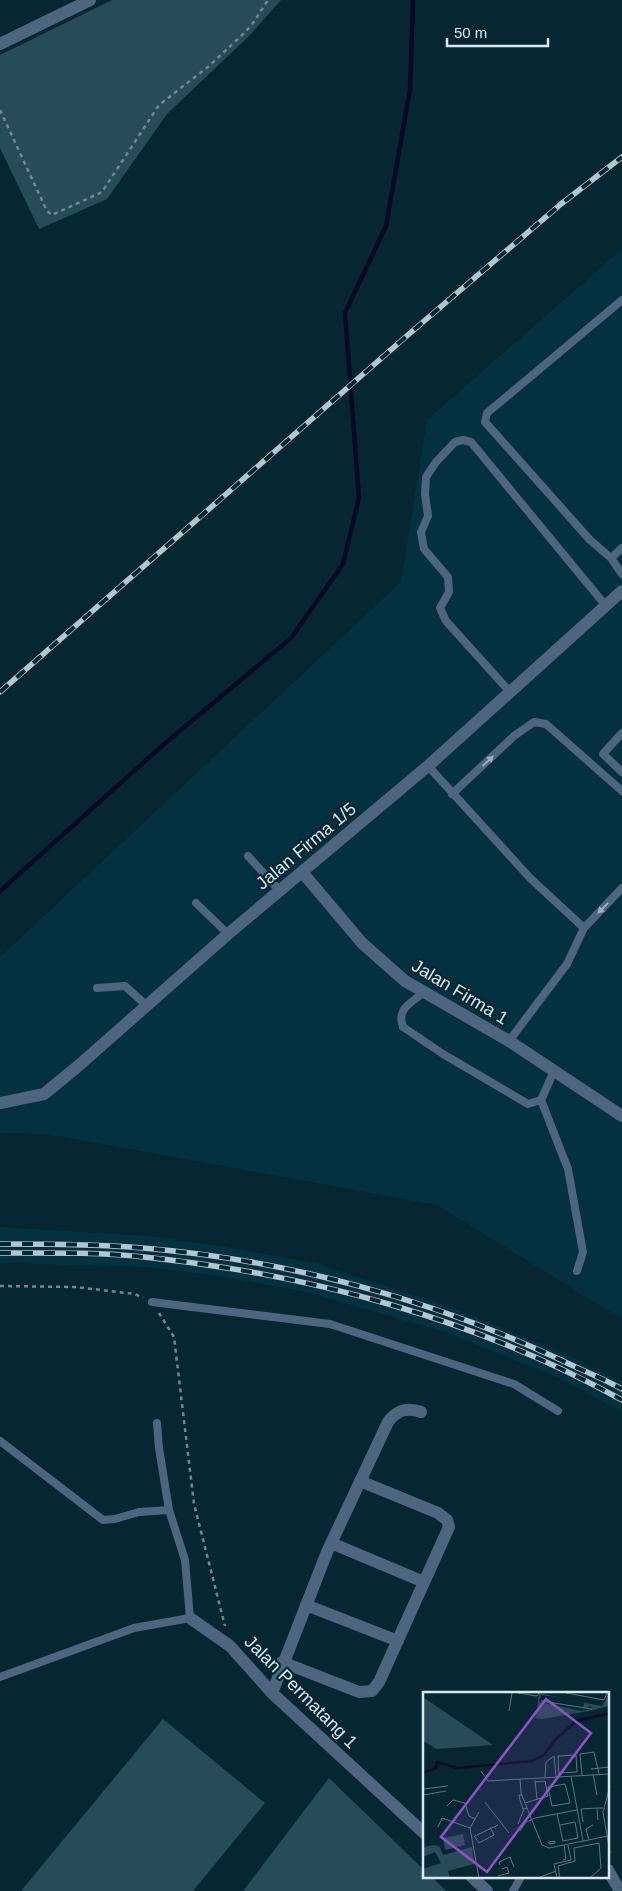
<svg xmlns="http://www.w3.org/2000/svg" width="622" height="1891" font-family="Arial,sans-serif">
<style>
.built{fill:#03313f}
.green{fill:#284b58}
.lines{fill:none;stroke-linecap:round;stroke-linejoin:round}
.stream{stroke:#090923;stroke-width:4.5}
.path{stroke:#6f8891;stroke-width:2.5;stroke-dasharray:4 4;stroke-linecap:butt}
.lane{stroke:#4d657f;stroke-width:8}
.street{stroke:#4d657f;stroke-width:12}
.rail-casing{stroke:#b2c6cf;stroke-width:5.5}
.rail{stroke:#062732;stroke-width:4;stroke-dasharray:11;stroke-linecap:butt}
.oneway{fill:#99aebe}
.labels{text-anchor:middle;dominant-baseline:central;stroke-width:4.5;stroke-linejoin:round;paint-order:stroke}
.street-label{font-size:18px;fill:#d8e9f1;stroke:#062732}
.inset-river{fill:none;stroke:#090923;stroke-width:2.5}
.inset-road{fill:none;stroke:#5a757e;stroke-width:1}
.view{fill:#8e52c9;fill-opacity:0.15;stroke:#8e52c9;stroke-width:2.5}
.inset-edge{fill:none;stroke:#d8e9f1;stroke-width:2.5}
</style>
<rect width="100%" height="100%" fill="#062732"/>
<!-- built -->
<path class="built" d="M 622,249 L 622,1319 L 437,1205 L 48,1134 L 0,1133 L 0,957 L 401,582 L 427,420 Z
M 0,1227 L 147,1236 L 226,1247 L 314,1263 L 451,1307 L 569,1355 L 622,1382 L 622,1412 L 559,1378 L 445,1332 L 306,1292 L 219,1276 L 146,1267 L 0,1263 Z"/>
<!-- green -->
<path class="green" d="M 112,0 L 281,0 L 249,36 L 167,114 L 107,199 L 39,229 L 0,148 L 0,55 Z
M 163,1719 L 265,1803 L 193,1891 L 21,1891 Z
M 329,1778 L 424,1870 L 424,1877 L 432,1877 L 446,1891 L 243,1891 Z"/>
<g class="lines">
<!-- stream -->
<path class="stream" d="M 0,891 L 163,745 L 291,638 L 343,564 L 359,498 L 345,313 L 386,226 L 410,89 L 413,0"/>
<!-- path -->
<path class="path" d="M 0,110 L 47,211 L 52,215 L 102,192 L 159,105 L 209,66 L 240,37 L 251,26 L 268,0
M 0,1286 L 76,1287 L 135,1294 L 143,1298
M 159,1313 L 174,1337 L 194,1504 L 225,1626"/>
<!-- lane -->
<path class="lane" d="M 622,300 L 487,413 L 485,422 L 590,540 L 611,558 L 622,574
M 611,558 L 622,548
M 511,693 L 446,621 L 440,608 L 449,592 L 448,577 L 424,549 L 421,532 L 428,516 L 425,494 L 426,477 L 436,462 L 455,442 L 463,440 L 471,442 L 606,606
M 622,733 L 603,754 L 622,772
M 428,766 L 530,878 L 584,928
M 452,794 L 514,736 L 534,722 L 546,724 L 622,791
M 248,856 L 280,891
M 196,903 L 228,934
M 97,988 L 125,986 L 146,1005
M 423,993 C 411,1003 396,1009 403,1027 L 443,1054 L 528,1104 L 541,1100 L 554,1071
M 509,1041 L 567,964 L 584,928 L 622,888
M 541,1100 L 568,1169 L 583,1252 L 577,1271
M 152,1302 L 330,1324 L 514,1384 L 558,1411
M 0,1441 L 103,1520 L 115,1519 L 139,1512 L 169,1510
M 0,1677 L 134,1628 L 190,1618 L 185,1560 L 169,1510 L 159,1448 L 157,1423
M 513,1891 L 521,1877"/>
<!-- street -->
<path class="street" d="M 0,44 L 90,0
M 302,872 L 362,943 L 405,981 L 509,1041 L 622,1116
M 0,1103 L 44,1094 L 77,1067 L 228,934 L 428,766 L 622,591
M 331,1543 L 424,1582
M 306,1605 L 398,1641
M 190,1618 L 230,1646 L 272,1693 L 424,1833
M 282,1662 L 359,1692 L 372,1691 L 379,1682 L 449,1527 L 447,1520 L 438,1513 L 360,1481
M 272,1693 L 327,1552 L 388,1422 C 397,1410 407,1407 421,1412
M 608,1870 L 620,1891
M 472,1877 L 487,1891"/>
<!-- rail casing -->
<g class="rail-casing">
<path id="rail" d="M 0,692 L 409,334 L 561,204 L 622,157
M 0,1244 C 48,1244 96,1244 143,1248 C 287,1260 431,1299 561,1360 C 581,1370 602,1378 622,1389
M 0,1253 C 48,1253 96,1252 144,1257 C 309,1274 476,1319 622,1400"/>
</g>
<!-- rail -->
<use href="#rail" class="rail"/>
</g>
<!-- one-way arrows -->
<defs><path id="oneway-solid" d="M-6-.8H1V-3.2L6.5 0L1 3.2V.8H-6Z" transform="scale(1.25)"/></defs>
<g class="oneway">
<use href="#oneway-solid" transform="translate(488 761) rotate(-43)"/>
<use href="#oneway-solid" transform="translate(603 908) rotate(135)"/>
</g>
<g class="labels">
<!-- street labels -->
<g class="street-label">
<text transform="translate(306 846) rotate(-40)">Jalan Firma 1/5</text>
<text transform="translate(460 992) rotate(31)">Jalan Firma 1</text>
<text transform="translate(301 1692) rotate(45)">Jalan Permatang 1</text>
</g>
</g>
<!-- overview -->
<g transform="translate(423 1692)">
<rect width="186" height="186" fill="#062732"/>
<path d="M 116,1 L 140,6 L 118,3 L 116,10 L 159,19 L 169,17 L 168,14 L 160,17 L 161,11 L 142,7 L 179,14 L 186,1 L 186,14 L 166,19 L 119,27 L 113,26 ZM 0,5 L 70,53 L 14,57 L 0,49 ZM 40,142 L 42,153 L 22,158 L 20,146 ZM 11,153 L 17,155 L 20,163 L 49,155 L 51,172 L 25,179 L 27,186 L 0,186 L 0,177 L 18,171 L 12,160 L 0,165 L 0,155 Z" fill="#284b58"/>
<path class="inset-river" d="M 0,81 L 13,76 L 14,70 L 34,76 L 109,69 L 121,63 L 131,49 L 153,29 L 187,21"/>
<path class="inset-road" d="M 95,1 L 114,4 L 116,1M 143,1 L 181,8 L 184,1M 118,9 L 169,17M 86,19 L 89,1M 168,77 L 187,75M 58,79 L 65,89 L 187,82M 170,82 L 174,103M 159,83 L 157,62 L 171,60 L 176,82M 136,84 L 135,64 L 153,63 L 154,80 L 136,81M 148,84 L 160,149M 122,86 L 123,70 L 131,64 L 133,85M 97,87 L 98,101 L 119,153 L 126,156 L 185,144M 112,88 L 114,107M 142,92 L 147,111 L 129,114 L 125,95 ZM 187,94 L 180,120 L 187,161M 0,97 L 25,94M 0,103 L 23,99M 99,103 L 96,103 L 97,108 L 100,117 L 104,116M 62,110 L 86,141M 102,111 L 125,104 L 122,89 L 112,90M 24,114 L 30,108 L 42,111 L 46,124 L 52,127M 134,122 L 140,149 L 155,146 L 152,130 L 137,133M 175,128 L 174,116 L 180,116M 160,130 L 158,117 L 174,116M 95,132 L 101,117M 15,135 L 19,126 L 47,136 L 56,186M 47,136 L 56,120M 97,139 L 103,130 L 112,126 L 154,118M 51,144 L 56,151 L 71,143 L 67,135M 52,144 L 75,133M 166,148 L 163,137 L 170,133M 132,149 L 132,151 L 126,152 L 126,150 ZM 140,168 L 143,167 L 141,153M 77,173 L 76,170 L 87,165 L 91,175M 75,184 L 86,181 L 84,175 L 79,177M 115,186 L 133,179M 134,186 L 131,172 L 148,168 L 145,153M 137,186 L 135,174 L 152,169 L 151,156 L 176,151 L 178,176 L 167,186"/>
<path class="view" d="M 123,7 L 168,41 L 64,180 L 18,145 Z"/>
<rect width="186" height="186" class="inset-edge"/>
</g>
<!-- scale -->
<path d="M447 38v8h101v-8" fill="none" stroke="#d8e9f1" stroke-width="2.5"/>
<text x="454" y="38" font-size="15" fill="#d8e9f1" stroke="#062732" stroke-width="4" paint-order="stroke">50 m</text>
</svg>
